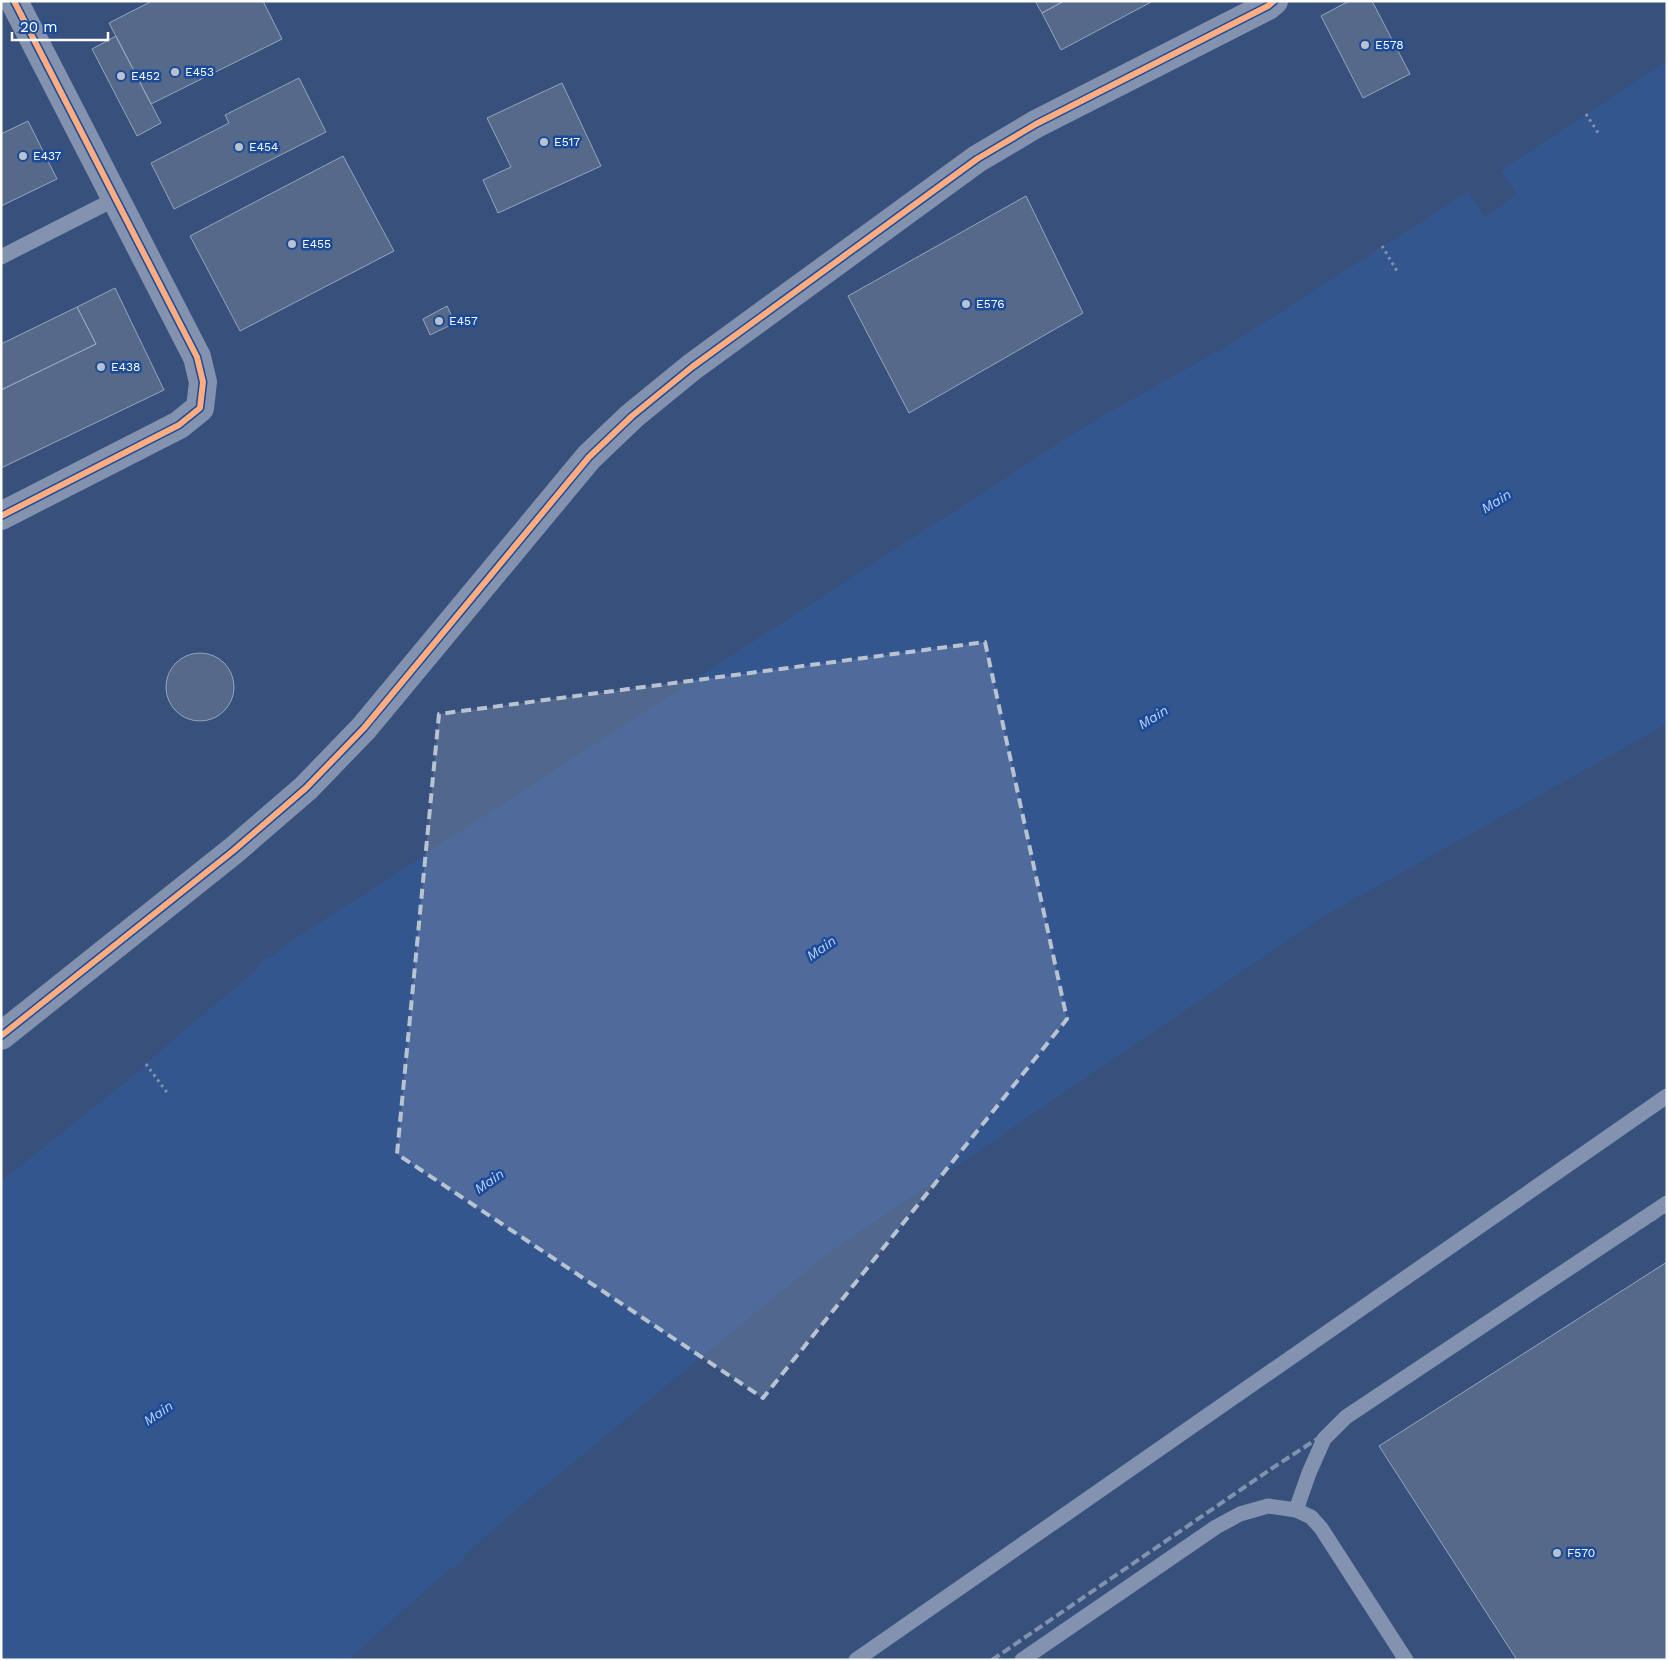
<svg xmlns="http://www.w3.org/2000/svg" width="1668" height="1661" font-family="'Work Sans',sans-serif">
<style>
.water{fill:#34568f}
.pier{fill:#38517c}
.building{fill:#55698b;stroke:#96a4bc}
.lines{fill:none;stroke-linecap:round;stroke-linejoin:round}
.path{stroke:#8292af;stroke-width:3;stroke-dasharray:2.5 4;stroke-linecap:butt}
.lane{stroke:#8292af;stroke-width:15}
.street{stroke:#8292af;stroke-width:28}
.rail{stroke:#8092ad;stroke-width:4;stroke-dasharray:9 4;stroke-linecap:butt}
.cycleway-casing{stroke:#1b4a99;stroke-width:9}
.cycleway{stroke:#ffac80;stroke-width:6}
.marked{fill:#b9c2d1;fill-opacity:0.2;stroke:#b9c2d1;stroke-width:4;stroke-dasharray:10 6;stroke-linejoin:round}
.poi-dot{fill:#b9c2d1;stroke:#1b4a99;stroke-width:2}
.labels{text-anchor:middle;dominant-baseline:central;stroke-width:5;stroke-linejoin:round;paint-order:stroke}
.poi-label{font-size:12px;fill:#fff;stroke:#1b4a99;text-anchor:start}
.water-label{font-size:14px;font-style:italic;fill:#bdd4f7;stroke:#1b4a99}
</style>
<rect width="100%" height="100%" fill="#38517c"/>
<!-- water -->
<path class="water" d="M 1667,61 L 1667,724 L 1322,917 L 824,1256 L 519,1507 L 469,1551 L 456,1567 L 448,1570 L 348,1660 L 1,1660 L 1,1181 L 138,1072 L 161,1050 L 254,972 L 262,960 L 277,954 L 287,944 L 1090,423 L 1234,342 L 1468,192 Z"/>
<!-- pier -->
<path class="pier" d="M 1500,170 L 1517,194 L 1485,217 L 1468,192 Z"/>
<!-- building -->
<path class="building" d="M 152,1 L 263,1 L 282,39 L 151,104 L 109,23 Z
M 1035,1 L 1064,1 L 1042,13 Z
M 1064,1 L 1153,1 L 1061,50 L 1042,13 Z
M 1349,1 L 1372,1 L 1410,74 L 1363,98 L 1321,16 Z
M 116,36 L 161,123 L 137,136 L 92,49 Z
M 299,78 L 326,132 L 174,209 L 151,163 L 229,123 L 225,115 Z
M 562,83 L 601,166 L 498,213 L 483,180 L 511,167 L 487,118 Z
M 28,121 L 57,179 L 1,206 L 1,134 Z
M 343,156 L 394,251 L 240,331 L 190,236 Z
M 1026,196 L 1083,313 L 909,413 L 848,296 Z
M 115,288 L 164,390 L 1,468 L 1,390 L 96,344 L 77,307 Z
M 447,306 L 455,323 L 430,335 L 423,319 Z
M 77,307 L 96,344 L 1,390 L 1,344 Z
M166 687a34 34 0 1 1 68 0a34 34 0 1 1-68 0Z
M 1667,1262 L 1667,1660 L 1517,1660 L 1379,1446 Z"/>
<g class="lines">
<!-- path -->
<path class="path" d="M 1586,114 L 1599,134
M 1382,246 L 1397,271
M 146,1064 L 168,1094"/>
<!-- lane -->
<path class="lane" d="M 1,257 L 115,199
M 1296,1510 L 1309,1473 L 1324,1439 L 1346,1417 L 1667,1203
M 856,1660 L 1667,1096
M 1022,1660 L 1216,1527 L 1240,1514 L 1268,1506 L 1296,1510 L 1311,1517 L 1321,1528 L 1406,1660"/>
<!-- street -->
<path class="street" d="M 1,516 L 179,425 L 200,408 L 203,382 L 197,357 L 14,1
M 1,1036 L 233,851 L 306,788 L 364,728 L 589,457 L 632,416 L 692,367 L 977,159 L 1036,124 L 1268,6 L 1274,1"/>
<!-- rail -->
<path class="rail" d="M 992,1660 L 1271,1469 L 1667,1210"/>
<!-- cycleway casing -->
<g class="cycleway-casing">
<path id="cycleway" d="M 1,516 L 179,425 L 200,408 L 203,382 L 197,357 L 14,1
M 1,1036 L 233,851 L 306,788 L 364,728 L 589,457 L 632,416 L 692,367 L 977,159 L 1036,124 L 1268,6 L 1274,1"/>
</g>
<!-- cycleway -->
<use href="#cycleway" class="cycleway"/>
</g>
<!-- marked area -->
<path class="marked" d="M 985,642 L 1067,1019 L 763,1398 L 397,1154 L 439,714 Z"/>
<!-- markers -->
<g class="poi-dot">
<circle cx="1365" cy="45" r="5"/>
<circle cx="175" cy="72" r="5"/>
<circle cx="121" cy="76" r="5"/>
<circle cx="544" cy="142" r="5"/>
<circle cx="239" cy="147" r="5"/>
<circle cx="23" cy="156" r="5"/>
<circle cx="292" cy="244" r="5"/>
<circle cx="966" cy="304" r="5"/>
<circle cx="439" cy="321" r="5"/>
<circle cx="101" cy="367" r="5"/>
<circle cx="1557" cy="1553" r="5"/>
</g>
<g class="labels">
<!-- poi labels -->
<g class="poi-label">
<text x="1375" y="45">E578</text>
<text x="185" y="72">E453</text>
<text x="131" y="76">E452</text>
<text x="554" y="142">E517</text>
<text x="249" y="147">E454</text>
<text x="33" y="156">E437</text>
<text x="302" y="244">E455</text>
<text x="976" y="304">E576</text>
<text x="449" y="321">E457</text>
<text x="111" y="367">E438</text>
<text x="1567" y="1553">F570</text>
</g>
<!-- water labels -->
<g class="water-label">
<text transform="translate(1496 501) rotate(-32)">Main</text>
<text transform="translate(1153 717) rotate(-32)">Main</text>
<text transform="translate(821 948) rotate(-35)">Main</text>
<text transform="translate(489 1181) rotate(-35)">Main</text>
<text transform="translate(158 1413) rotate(-35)">Main</text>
</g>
</g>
<!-- border -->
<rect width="1668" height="1661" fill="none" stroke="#ffffff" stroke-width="5"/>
<!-- scale -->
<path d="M12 32v8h96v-8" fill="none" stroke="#ffffff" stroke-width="2.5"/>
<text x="20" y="32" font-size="15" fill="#ffffff" stroke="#1b4a99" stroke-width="4" paint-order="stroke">20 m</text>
</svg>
